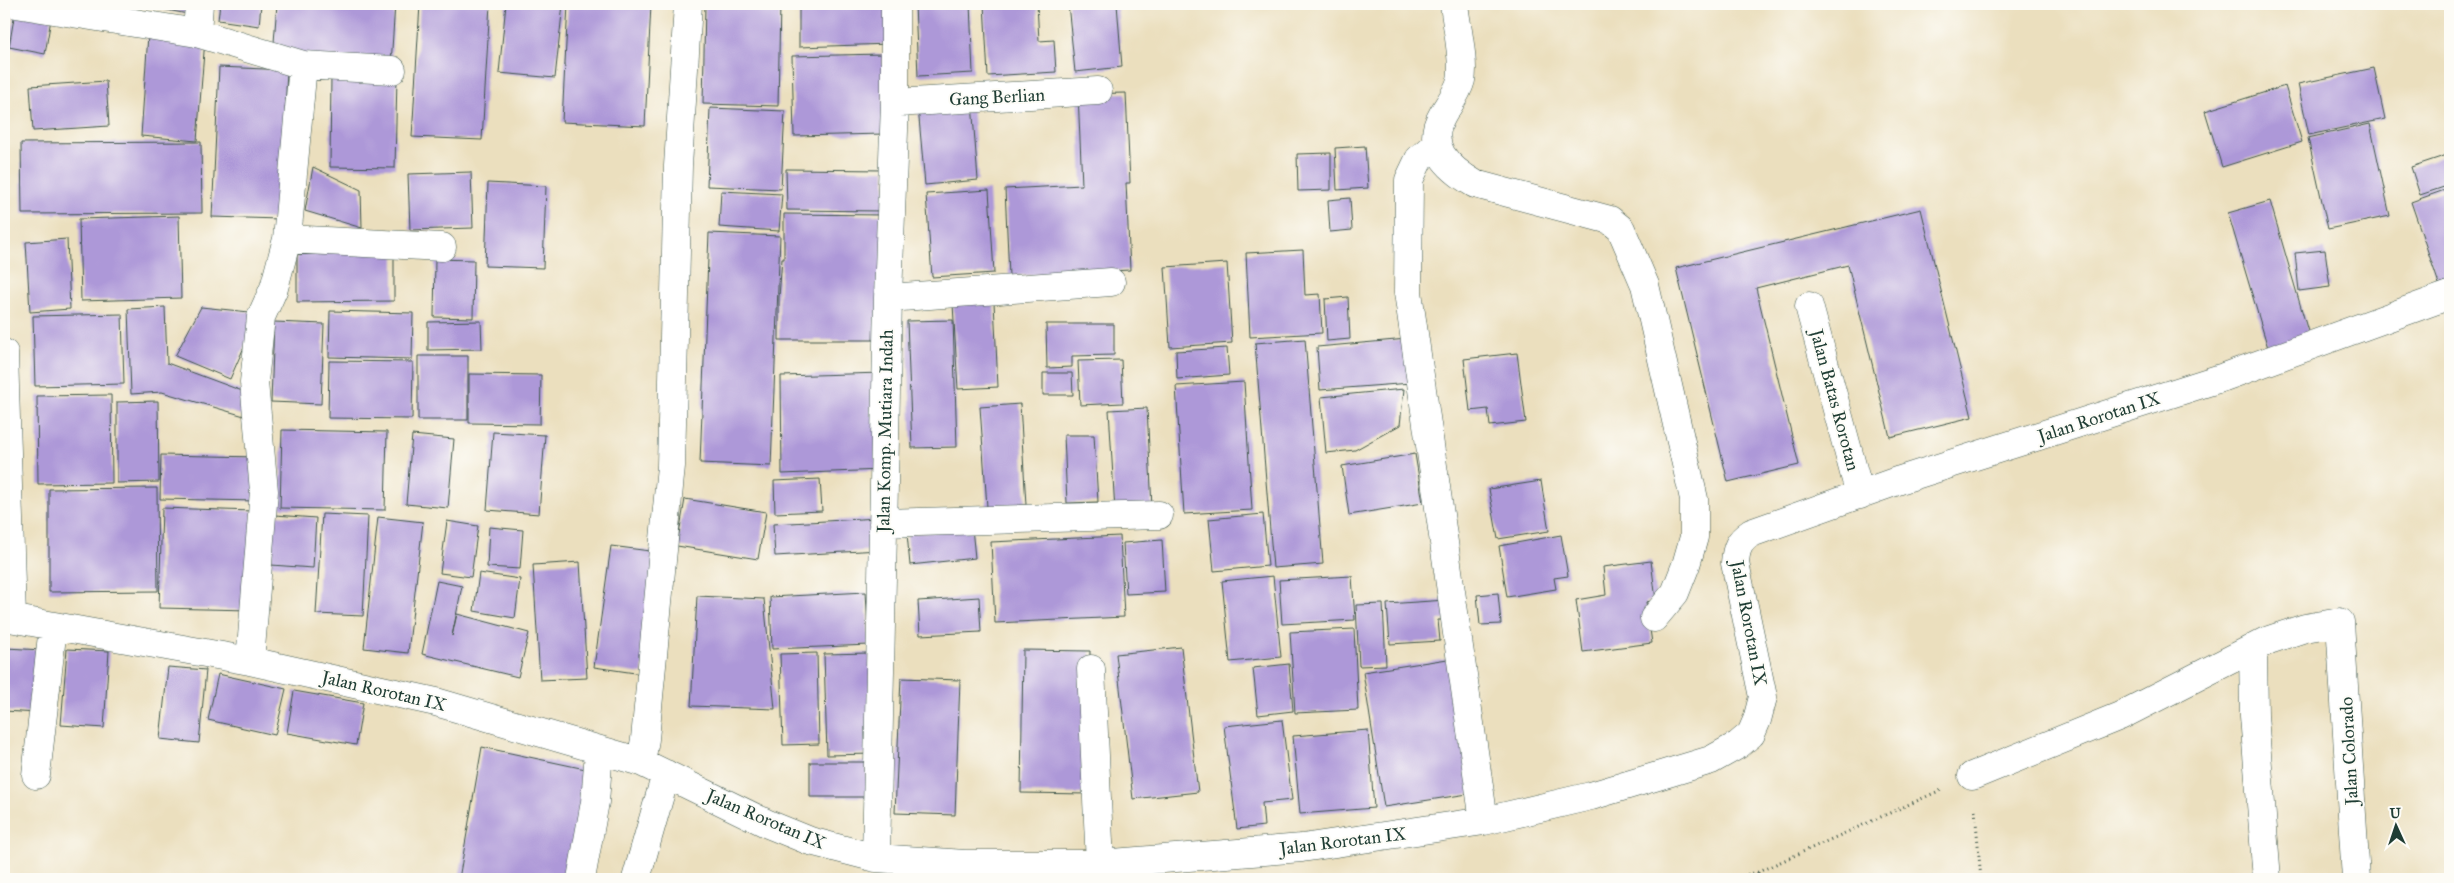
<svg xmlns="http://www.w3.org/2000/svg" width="2454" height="883" font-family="'IM FELL Great Primer',serif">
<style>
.building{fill:#ad98d8}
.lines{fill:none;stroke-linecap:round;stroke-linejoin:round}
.minor-casing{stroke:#3e5549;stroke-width:29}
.path{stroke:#3e5549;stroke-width:3;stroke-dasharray:1 4;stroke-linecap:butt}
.minor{stroke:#fff;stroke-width:28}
.labels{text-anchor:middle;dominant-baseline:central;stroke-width:4;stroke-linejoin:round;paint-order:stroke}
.street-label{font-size:18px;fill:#1f3d34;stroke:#fdfcf7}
</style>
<rect width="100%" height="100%" fill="#fdfcf7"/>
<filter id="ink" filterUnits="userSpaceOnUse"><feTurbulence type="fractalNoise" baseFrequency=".02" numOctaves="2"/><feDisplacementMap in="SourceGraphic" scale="10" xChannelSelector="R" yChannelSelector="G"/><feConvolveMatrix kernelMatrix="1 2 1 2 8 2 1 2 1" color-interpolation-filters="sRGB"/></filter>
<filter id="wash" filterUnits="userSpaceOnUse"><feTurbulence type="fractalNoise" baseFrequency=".0096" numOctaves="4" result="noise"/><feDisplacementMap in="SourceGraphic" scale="20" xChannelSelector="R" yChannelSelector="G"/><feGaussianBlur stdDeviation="1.12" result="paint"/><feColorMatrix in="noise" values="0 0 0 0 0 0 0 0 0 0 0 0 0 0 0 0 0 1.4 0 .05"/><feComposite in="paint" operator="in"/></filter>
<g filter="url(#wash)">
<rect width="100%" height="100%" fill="#ebdfbe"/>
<g id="blocks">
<!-- building -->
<path class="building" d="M 135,4 L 190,4 L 188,14 Z
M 220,4 L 261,4 L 259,26 L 218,20 Z
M 277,4 L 395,4 L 391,64 L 273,55 Z
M 420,4 L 490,4 L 482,140 L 412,137 Z
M 506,4 L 563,4 L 555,78 L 499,73 Z
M 568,4 L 651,4 L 645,126 L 562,122 Z
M 705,4 L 780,4 L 778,106 L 703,104 Z
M 799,4 L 889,4 L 890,44 L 799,47 Z
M 915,4 L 970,4 L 973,73 L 918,76 Z
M 984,4 L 1037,4 L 1039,41 L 1054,40 L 1056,72 L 988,76 Z
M 1068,4 L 1117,4 L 1122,67 L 1075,72 Z
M 15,12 L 51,19 L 45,54 L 9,47 Z
M 148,35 L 205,39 L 197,141 L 141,136 Z
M 883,54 L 884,134 L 794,136 L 792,56 Z
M 219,67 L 287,70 L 280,219 L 212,217 Z
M 2374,68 L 2385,119 L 2309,135 L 2298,84 Z
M 331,76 L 397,76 L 395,168 L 330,167 Z
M 106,81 L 109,126 L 33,131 L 30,86 Z
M 2285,86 L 2302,142 L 2222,167 L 2205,111 Z
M 1126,93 L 1130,183 L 1126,183 L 1130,270 L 1009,276 L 1005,189 L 1082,185 L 1078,94 Z
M 972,103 L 978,180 L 925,185 L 918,107 Z
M 710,108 L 785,111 L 781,189 L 707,186 Z
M 2370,124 L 2390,216 L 2328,229 L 2308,138 Z
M 201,142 L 202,213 L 22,214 L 21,143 Z
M 1365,146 L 1368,188 L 1337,190 L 1335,148 Z
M 1331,153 L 1331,190 L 1298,191 L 1297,154 Z
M 2450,154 L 2450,185 L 2420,195 L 2411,167 Z
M 313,167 L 361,190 L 362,228 L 305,211 Z
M 786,169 L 885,170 L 885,211 L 787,210 Z
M 471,172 L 473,228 L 410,230 L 408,174 Z
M 488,183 L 546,186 L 543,268 L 485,266 Z
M 2450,188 L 2450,280 L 2439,284 L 2411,202 Z
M 989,190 L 994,273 L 932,277 L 926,194 Z
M 721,191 L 782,194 L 779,231 L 719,227 Z
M 1350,198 L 1352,230 L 1330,232 L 1328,200 Z
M 2270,201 L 2309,335 L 2268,348 L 2228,213 Z
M 1921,209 L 1972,417 L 1890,437 L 1848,265 L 1756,288 L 1799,465 L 1728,482 L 1676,268 Z
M 784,214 L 885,215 L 884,340 L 779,340 L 779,297 L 782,259 L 784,259 Z
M 179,216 L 181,298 L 81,301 L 79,219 Z
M 709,233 L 780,236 L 771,466 L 700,463 Z
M 67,239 L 70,309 L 30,312 L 26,242 Z
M 1303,250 L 1305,295 L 1320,294 L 1322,333 L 1250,337 L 1246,253 Z
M 2325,250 L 2330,287 L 2299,291 L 2295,253 Z
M 297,251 L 394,251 L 394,301 L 297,302 Z
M 435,259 L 474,260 L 473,318 L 434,317 Z
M 1227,263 L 1232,343 L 1170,347 L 1165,267 Z
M 1348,297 L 1350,339 L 1327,341 L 1325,299 Z
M 994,302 L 998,387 L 958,389 L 953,304 Z
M 165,307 L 167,363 L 253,395 L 251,418 L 162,392 L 131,394 L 128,309 Z
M 201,307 L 259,313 L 230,379 L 175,356 Z
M 330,311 L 413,313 L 412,359 L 329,357 Z
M 122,314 L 124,384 L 35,386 L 33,316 Z
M 953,320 L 957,447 L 912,448 L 907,321 Z
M 481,321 L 482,349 L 428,350 L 428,322 Z
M 274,322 L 324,324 L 321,404 L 271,402 Z
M 1046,324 L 1114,324 L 1114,355 L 1072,356 L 1072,367 L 1047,368 Z
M 1305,339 L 1323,564 L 1273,568 L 1255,343 Z
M 1407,339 L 1411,383 L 1320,390 L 1317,347 Z
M 1227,348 L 1229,375 L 1177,379 L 1176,351 Z
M 1517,353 L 1526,422 L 1490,426 L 1488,409 L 1470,411 L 1464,359 Z
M 418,356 L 468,356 L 468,420 L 418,420 Z
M 1121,360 L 1123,403 L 1080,405 L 1078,361 Z
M 329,361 L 413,362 L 412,419 L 328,418 Z
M 882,373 L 882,470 L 782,474 L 781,376 Z
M 1043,373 L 1072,373 L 1073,395 L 1043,395 Z
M 469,374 L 541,375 L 540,424 L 469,423 Z
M 1244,382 L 1252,510 L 1184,514 L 1176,386 Z
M 1404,389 L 1400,425 L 1355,450 L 1326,453 L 1321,397 Z
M 111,395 L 112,483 L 38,484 L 37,396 Z
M 158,401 L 159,482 L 117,483 L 117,402 Z
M 1020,404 L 1026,505 L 987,507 L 980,407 Z
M 1147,408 L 1152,508 L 1115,511 L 1109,410 Z
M 282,430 L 387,432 L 385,510 L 280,508 Z
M 493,432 L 545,435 L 539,514 L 487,510 Z
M 412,435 L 454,439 L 448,508 L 406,504 Z
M 1064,435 L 1094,435 L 1098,502 L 1067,503 Z
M 1415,454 L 1423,503 L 1349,515 L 1342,466 Z
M 161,455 L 258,457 L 257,501 L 160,499 Z
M 820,479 L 822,511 L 775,513 L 774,481 Z
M 1541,481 L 1549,531 L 1498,539 L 1489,489 Z
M 157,488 L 158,591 L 49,592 L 49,489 Z
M 685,499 L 766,512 L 758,559 L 677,546 Z
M 162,508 L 253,511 L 250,610 L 159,608 Z
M 322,514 L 368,516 L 363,616 L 316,614 Z
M 1263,514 L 1268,566 L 1214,571 L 1209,519 Z
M 275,515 L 316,518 L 313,568 L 271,565 Z
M 378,517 L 423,522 L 408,653 L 364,648 Z
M 878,518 L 879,550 L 775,556 L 773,524 Z
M 447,521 L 478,526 L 471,577 L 440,573 Z
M 489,527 L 523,530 L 520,569 L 487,567 Z
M 972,528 L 975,558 L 910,565 L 907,534 Z
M 1561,535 L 1568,576 L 1554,578 L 1556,589 L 1507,597 L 1499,546 Z
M 1120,536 L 1124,617 L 995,623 L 991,542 Z
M 1162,540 L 1165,592 L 1126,594 L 1123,543 Z
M 611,546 L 658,552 L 642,674 L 594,667 Z
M 1651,561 L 1656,600 L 1646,602 L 1652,643 L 1583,652 L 1576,600 L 1606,595 L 1603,567 Z
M 580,562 L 587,678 L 540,680 L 533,565 Z
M 479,573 L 520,579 L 515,618 L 474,611 Z
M 1273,576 L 1281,657 L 1230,662 L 1222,581 Z
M 1352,576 L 1355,620 L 1282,624 L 1279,580 Z
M 437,581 L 462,586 L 452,636 L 457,614 L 529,633 L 518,677 L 422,654 Z
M 866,592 L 869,645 L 772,649 L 770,597 Z
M 1498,593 L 1501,624 L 1480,625 L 1477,595 Z
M 697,596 L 764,599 L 775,709 L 691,706 Z
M 979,597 L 981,632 L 920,635 L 918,601 Z
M 1446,600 L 1447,620 L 1438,620 L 1440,641 L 1390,644 L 1387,604 Z
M 1383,604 L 1386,665 L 1359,666 L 1356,605 Z
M 1354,629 L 1358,710 L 1295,713 L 1290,632 Z
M 1181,647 L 1198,792 L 1133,799 L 1116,654 Z
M 6,648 L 42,650 L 38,713 L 4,711 Z
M 67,649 L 109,651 L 104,728 L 61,725 Z
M 1023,650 L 1090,651 L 1088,794 L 1021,793 Z
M 817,653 L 819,744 L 783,745 L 780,654 Z
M 870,653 L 873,754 L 827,755 L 824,654 Z
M 1454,658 L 1474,793 L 1384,807 L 1363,672 Z
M 1289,664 L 1293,711 L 1258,715 L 1253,668 Z
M 168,667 L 206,670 L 199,743 L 160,739 Z
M 218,674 L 286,689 L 275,735 L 208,720 Z
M 901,678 L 960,680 L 955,815 L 895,813 Z
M 294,691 L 363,703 L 356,745 L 287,733 Z
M 1282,720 L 1292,800 L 1262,803 L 1264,826 L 1237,829 L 1224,726 Z
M 1368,730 L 1374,808 L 1300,814 L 1293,736 Z
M 482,747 L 590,770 L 572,879 L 459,879 Z
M 810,762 L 867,762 L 867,797 L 810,797 Z"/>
</g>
</g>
<g filter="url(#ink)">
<use href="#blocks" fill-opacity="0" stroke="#3e5549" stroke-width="1"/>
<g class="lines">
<!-- minor casing -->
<g class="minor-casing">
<path id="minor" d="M 16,4 L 197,33 L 303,65 L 287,239 L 274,288 L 261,317 L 254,382 L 264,491 L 250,661
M 1454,4 C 1456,23 1465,63 1461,80 C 1458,92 1449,104 1443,114 C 1424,146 1448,168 1475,184 L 1610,220 L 1621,229 L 1645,285 L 1694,499 L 1694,537 L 1686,565 L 1675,593 L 1654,618
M 197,33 L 199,4
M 303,65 L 392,70
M 895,103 L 1098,91
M 1436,144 L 1419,159 L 1409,180 L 1408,292 L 1484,821
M 287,239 L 442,247
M 888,298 L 1111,282
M 1809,306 L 1860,495
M 4,353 L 12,618
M 883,523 L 1159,515
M 4,617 L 250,661 L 436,702 L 641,762 L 768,824 L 810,841 L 876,858 L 965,864 L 1100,864 L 1302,848 L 1484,821 L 1591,796 L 1711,760 L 1738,745 L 1751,734 L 1757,720 L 1763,697 L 1735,563 C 1736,548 1739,541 1751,533 L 1900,480 L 2224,377 L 2450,295
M 2253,648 L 2254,716 L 2267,879
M 1091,669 L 1100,864
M 641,762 L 645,739 L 671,466 L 678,166 L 688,4
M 36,775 L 53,627
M 1972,776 L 2120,716 L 2269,640 L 2305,628 L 2340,622 L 2356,879
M 876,858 L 888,298 L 895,103 L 895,4
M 581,879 L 595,802 L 599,751
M 636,879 L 666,774"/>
</g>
<!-- path -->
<path class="path" d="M 1975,810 L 1981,879
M 1758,872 L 1758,879
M 1728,879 L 1758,872 L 1941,790"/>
<!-- minor -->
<use href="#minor" class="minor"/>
</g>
</g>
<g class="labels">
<!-- street labels -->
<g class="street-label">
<text transform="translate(997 97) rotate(-3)">Gang Berlian</text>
<text transform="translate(1835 400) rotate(75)">Jalan Batas Rorotan</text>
<text transform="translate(2099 417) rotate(-18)">Jalan Rorotan IX</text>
<text transform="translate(885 431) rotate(-89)">Jalan Komp. Mutiara Indah</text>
<text transform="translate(1749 623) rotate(79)">Jalan Rorotan IX</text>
<text transform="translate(384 691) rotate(13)">Jalan Rorotan IX</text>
<text transform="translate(2349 751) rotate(-93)">Jalan Colorado</text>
<text transform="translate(766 819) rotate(23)">Jalan Rorotan IX</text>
<text transform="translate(1343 841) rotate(-7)">Jalan Rorotan IX</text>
</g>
</g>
<!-- margin -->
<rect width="2454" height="883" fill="none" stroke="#fdfcf7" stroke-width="20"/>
<!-- north arrow -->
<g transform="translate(2396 826) rotate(357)" stroke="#fdfcf7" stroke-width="4" paint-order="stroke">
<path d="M0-4L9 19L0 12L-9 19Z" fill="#1f3d34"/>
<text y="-8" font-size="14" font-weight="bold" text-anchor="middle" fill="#1f3d34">U</text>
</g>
</svg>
